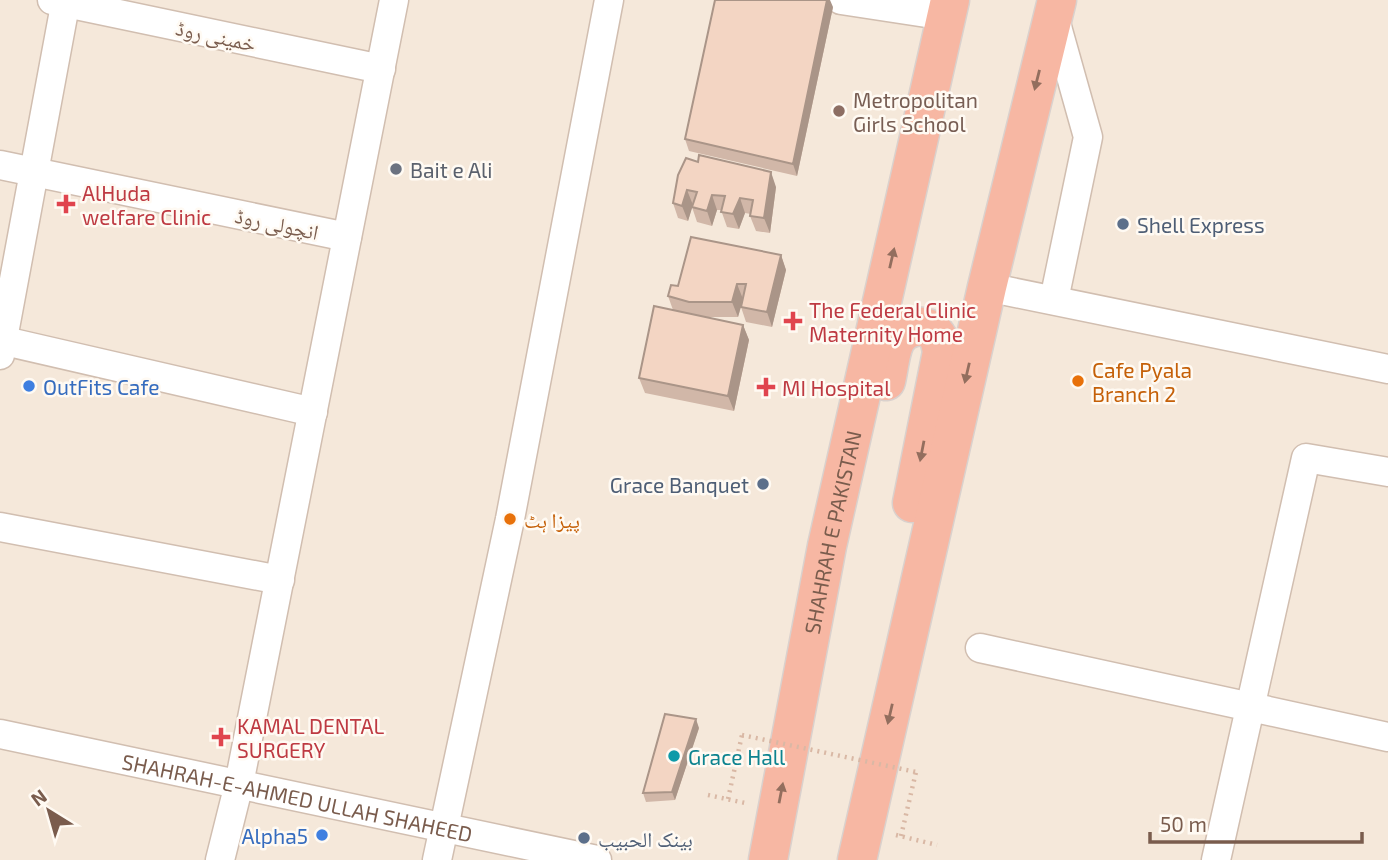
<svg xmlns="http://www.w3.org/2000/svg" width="1388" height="860" font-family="'Exo 2','Noto Naskh Arabic',sans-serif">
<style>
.residential{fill:#f5e8da}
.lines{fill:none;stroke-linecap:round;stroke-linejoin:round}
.minor-casing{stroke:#d1beb0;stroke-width:31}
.highway-casing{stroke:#dad1cd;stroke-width:41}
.path{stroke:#d9b8a5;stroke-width:4.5;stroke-dasharray:2 5;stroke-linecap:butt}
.minor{stroke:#fff;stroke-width:28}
.highway{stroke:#f7b7a3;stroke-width:38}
.path-bridge{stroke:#d9b8a5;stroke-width:4.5;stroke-dasharray:2 5;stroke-linecap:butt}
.wall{fill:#d1b7a8}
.shaded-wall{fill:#aa9588}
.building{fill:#f3d5c3;stroke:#aa9588;stroke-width:2}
.oneway{fill:#936e5e}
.education-dot{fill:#8d6e63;stroke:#fffaf3;stroke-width:2.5}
.worship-dot{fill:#6b7280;stroke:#fffaf3;stroke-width:2.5}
.health-dot{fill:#e0444e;stroke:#fffaf3;stroke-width:2.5}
.service-dot{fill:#5c6f8a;stroke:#fffaf3;stroke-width:2.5}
.food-dot{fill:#e8710a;stroke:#fffaf3;stroke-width:2.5}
.shop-dot{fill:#3f7fe0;stroke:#fffaf3;stroke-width:2.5}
.culture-dot{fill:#0f9aa8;stroke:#fffaf3;stroke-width:2.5}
.labels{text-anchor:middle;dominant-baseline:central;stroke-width:5;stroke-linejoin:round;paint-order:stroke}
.street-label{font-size:21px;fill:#7a5c4d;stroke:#fffaf3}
.education-label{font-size:21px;fill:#785e54;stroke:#fffaf3;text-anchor:start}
.worship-label{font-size:21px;fill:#5b616d;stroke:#fffaf3;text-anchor:start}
.health-label{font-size:21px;fill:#be3a42;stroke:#fffaf3;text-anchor:start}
.service-label{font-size:21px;fill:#4e5e75;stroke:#fffaf3;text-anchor:start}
.food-label{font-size:21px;fill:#c56008;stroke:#fffaf3;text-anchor:start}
.shop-label{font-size:21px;fill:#366cbe;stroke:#fffaf3;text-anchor:start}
.culture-label{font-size:21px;fill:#0d838f;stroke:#fffaf3;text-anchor:start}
</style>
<rect width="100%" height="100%" fill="#fdf6ec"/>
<!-- residential -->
<path class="residential" d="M 0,0 L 1388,0 L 1388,860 L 0,860 Z"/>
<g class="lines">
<!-- minor casing -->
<g class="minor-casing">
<g id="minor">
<path d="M 52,0 L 381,69"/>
<path d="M 841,0 L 946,16"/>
<path d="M 0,165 L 347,237"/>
<path d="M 987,287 L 1388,369"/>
<path d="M 1054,300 L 1088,137 L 1054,16"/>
<path d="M 0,340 L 313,412"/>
<path d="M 0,355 L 66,0"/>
<path d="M 0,527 L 280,580"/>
<path d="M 980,648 L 1388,737"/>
<path id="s1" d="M 0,734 L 597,860"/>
<path d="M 220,860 L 239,784 L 394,0"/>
<path d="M 437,860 L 510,519 L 609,0"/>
<path d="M 1216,860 L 1306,458 L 1388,472"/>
</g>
</g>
<!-- highway casing -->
<g class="highway-casing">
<g id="highway">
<path d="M 886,381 C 889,368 890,353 895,342 C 902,326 927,320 937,336 C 940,340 941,347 942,352 L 912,503"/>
<path id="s2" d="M 768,860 L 827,546 L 950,0"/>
<path d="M 857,860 L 987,287 L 1057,0"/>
</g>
</g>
<!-- path -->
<path class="path" d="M 708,795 L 745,803
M 728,799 L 742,735
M 896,835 L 937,845
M 901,836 L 916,772"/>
<!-- minor -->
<use href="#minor" class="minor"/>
<!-- highway -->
<use href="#highway" class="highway"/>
<!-- path-bridge -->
<path class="path-bridge" d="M 742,735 L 916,772"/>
</g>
<!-- wall -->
<path class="wall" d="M 833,7 L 797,176 L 689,151 L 685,139 Z
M 678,175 L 776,187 L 770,233 L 756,231 L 750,216 L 751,214 L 745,213 L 739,229 L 727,227 L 721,210 L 717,210 L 712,226 L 697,222 L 692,207 L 688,221 L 678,218 L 673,203 Z
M 781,255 L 786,270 L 772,327 L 746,322 L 741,307 L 738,317 L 705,317 L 743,325 L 749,340 L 734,411 L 645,393 L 639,378 L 673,310 L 668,296 L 678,286 Z
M 699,728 L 675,800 L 646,802 L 643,793 Z"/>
<!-- shaded-wall -->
<path class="shaded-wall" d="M 827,0 L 830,0 L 833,7 L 797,176 L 793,164 Z
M 771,172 L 776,187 L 770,233 L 764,218 Z
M 687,190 L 693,205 L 688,221 L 682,206 Z
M 712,195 L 717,210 L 712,226 L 707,211 Z
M 740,198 L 745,213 L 739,229 L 733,214 Z
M 781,255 L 786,270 L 772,327 L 767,312 Z
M 737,284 L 743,299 L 738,317 L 732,302 Z
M 743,325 L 749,340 L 734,411 L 728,396 Z
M 696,719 L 699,728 L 675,800 L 672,792 Z"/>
<!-- building -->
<path class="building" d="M 715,0 L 827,0 L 793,164 L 685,139 Z
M 699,155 L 771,172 L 764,218 L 750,216 L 753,200 L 740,198 L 733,214 L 721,212 L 725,196 L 712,195 L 707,211 L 692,207 L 697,192 L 687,190 L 682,206 L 673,203 L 678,175 L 686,158 L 698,162 Z
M 691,237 L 781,255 L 767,312 L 741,307 L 746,284 L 737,284 L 732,302 L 689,302 L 668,296 L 671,285 L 678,286 Z
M 654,306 L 743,325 L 728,396 L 639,378 Z
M 665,714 L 696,719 L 672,792 L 643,793 Z"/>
<!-- one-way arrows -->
<defs><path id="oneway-solid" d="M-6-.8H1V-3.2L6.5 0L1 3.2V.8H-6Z" transform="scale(1.75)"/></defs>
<g class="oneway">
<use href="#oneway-solid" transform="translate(1037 80) rotate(104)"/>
<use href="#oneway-solid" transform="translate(892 258) rotate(-77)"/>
<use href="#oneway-solid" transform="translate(967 373) rotate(103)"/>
<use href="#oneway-solid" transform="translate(922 451) rotate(101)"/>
<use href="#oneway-solid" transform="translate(890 714) rotate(103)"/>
<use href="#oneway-solid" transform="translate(781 793) rotate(-79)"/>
</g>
<!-- markers -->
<circle class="education-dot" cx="839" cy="111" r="7"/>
<circle class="worship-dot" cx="396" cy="169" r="7"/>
<g class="health-dot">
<path d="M62.5 193.5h7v7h7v7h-7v7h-7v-7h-7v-7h7z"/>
<path d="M789.5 310.5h7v7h7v7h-7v7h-7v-7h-7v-7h7z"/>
<path d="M762.5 376.5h7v7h7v7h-7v7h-7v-7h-7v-7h7z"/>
<path d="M217.5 726.5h7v7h7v7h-7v7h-7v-7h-7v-7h7z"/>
</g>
<g class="service-dot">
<circle cx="1123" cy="224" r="7"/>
<circle cx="763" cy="484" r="7"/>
<circle cx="584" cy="838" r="7"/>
</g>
<g class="food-dot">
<circle cx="1078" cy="381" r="7"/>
<circle cx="510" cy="519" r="7"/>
</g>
<g class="shop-dot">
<circle cx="29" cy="386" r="7"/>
<circle cx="322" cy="835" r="7"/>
</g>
<circle class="culture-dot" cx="674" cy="756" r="7"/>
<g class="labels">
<!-- street labels -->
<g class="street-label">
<text transform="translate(216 35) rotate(12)">خمینی روڈ</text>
<text transform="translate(277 223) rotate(12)">انچولی روڈ</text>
<text stroke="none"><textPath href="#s2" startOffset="334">SHAHRAH E PAKISTAN</textPath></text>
<text stroke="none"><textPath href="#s1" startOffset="304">SHAHRAH-E-AHMED ULLAH SHAHEED</textPath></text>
</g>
<!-- education labels -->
<g class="education-label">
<text x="853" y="99">Metropolitan<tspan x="853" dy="24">Girls School</tspan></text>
</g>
<!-- worship labels -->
<g class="worship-label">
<text x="410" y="169">Bait e Ali</text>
</g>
<!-- health labels -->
<g class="health-label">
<text x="82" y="192">AlHuda<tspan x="82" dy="24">welfare Clinic</tspan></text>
<text x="809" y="309">The Federal Clinic<tspan x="809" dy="24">Maternity Home</tspan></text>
<text x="782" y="387">MI Hospital</text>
<text x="237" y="725">KAMAL DENTAL<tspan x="237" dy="24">SURGERY</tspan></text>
</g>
<!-- service labels -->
<g class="service-label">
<text x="1137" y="224">Shell Express</text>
<text x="749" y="484" text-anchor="end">Grace Banquet</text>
<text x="598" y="838">بينک الحبيب</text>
</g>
<!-- food labels -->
<g class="food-label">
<text x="1092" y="369">Cafe Pyala<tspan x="1092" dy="24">Branch 2</tspan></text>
<text x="524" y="519">پیزا ہٹ</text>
</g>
<!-- shop labels -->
<g class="shop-label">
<text x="43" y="386">OutFits Cafe</text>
<text x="308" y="835" text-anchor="end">Alpha5</text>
</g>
<!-- culture labels -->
<g class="culture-label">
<text x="688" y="756">Grace Hall</text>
</g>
</g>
<!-- north arrow -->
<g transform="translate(49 811) rotate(323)" stroke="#fffaf3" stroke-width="5" paint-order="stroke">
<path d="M0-5L12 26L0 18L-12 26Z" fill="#7a5c4d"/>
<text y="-10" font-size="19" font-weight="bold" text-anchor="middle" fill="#7a5c4d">N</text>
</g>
<!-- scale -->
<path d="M1150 832v10h212v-10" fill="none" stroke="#7a5c4d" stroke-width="3.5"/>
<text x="1160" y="832" font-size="21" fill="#7a5c4d" stroke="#fffaf3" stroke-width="5" paint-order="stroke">50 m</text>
</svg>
